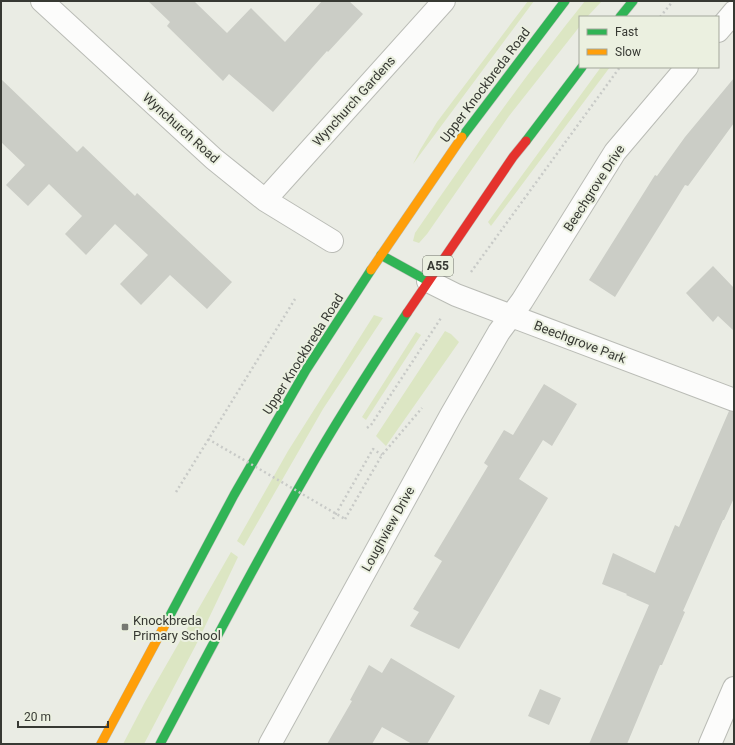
<svg xmlns="http://www.w3.org/2000/svg" width="735" height="745" font-family="Roboto,sans-serif">
<style>
.green{fill:#dce6c3}
.building{fill:#cbcdc6}
.lines{fill:none;stroke-linecap:round;stroke-linejoin:round}
.street-casing{stroke:#babcb6;stroke-width:24}
.fast-casing{stroke:#babcb6;stroke-width:10}
.slow-casing{stroke:#babcb6;stroke-width:10}
.jam-casing{stroke:#babcb6;stroke-width:10}
.path{stroke:#c8cac7;stroke-width:2.5;stroke-dasharray:2 3;stroke-linecap:butt}
.street{stroke:#fcfcfb;stroke-width:22}
.fast{stroke:#30b455;stroke-width:9}
.slow{stroke:#ff9f0a;stroke-width:9}
.jam{stroke:#e5322d;stroke-width:9}
.path-bridge{stroke:#c8cac7;stroke-width:2.5;stroke-dasharray:2 3;stroke-linecap:butt}
.poi-dot{fill:#767871;stroke:#ebf0e0;stroke-width:1.5}
.labels{text-anchor:middle;dominant-baseline:central;stroke-width:4;stroke-linejoin:round;paint-order:stroke}
.shield{fill:#ebf0e0;stroke:#6d7067;stroke-width:1}
.shield-label{font-size:12px;font-weight:bold;fill:#373933}
.street-label{font-size:13px;fill:#373933;stroke:#ebf0e0}
.poi-label{font-size:13px;fill:#373933;stroke:#ebf0e0;text-anchor:start}
</style>
<rect width="100%" height="100%" fill="#eaece4"/>
<!-- green -->
<path class="green" d="M 528,1 L 534,1 L 413,164 L 420,150 L 437,122 Z
M 585,1 L 602,1 L 587,17 L 580,17 L 580,26 L 509,116 L 427,234 L 419,243 L 413,241 L 415,233 C 469,154 525,76 585,1 Z
M 601,67 L 610,67 L 491,226 L 488,222 Z
M 374,315 L 383,318 L 323,409 L 244,546 L 237,541 L 288,451 Z
M 445,331 L 451,334 L 459,342 L 386,446 L 376,436 Z
M 416,332 L 421,335 L 366,420 L 362,417 Z
M 231,552 L 238,557 L 198,641 L 144,744 L 123,744 L 145,702 Z"/>
<!-- building -->
<path class="building" d="M 148,1 L 194,1 L 227,33 L 251,8 L 285,42 L 322,1 L 349,1 L 363,14 L 328,52 L 327,51 L 273,112 L 229,74 L 223,81 L 167,26 L 170,22 Z
M 734,78 L 734,123 L 688,186 L 685,185 L 615,297 L 589,280 L 655,175 L 657,176 L 685,137 Z
M 1,79 L 77,152 L 83,146 L 135,196 L 137,193 L 232,282 L 207,309 L 170,275 L 141,305 L 120,284 L 148,255 L 115,224 L 86,255 L 65,234 L 82,216 L 49,184 L 28,206 L 6,185 L 25,165 L 1,142 Z
M 713,266 L 734,288 L 734,331 L 718,316 L 713,322 L 686,293 Z
M 544,384 L 577,404 L 552,446 L 543,440 L 519,479 L 548,498 L 459,649 L 410,626 L 419,612 L 413,609 L 442,561 L 434,556 L 488,466 L 484,463 L 504,430 L 513,435 Z
M 729,411 L 734,412 L 734,498 L 724,520 L 723,520 L 683,611 L 685,612 L 662,665 L 660,665 L 627,744 L 589,744 L 649,605 L 626,595 L 627,594 L 602,584 L 613,553 L 655,573 L 675,525 L 679,527 Z
M 391,658 L 455,696 L 427,744 L 412,744 L 382,727 L 372,744 L 327,744 L 352,701 L 350,700 L 369,665 L 382,673 Z
M 540,689 L 561,698 L 549,725 L 528,716 Z"/>
<g class="lines">
<!-- street casing -->
<g class="street-casing">
<path id="street" d="M 42,1 L 214,159 L 265,200 L 332,241
M 718,31 L 734,12
M 265,200 L 444,1
M 428,281 L 456,295 L 734,400
M 270,744 L 451,415 L 499,332 L 522,301 L 615,152 L 687,67
M 710,744 L 734,688"/>
</g>
<!-- fast casing -->
<g class="fast-casing">
<path id="fast" d="M 620,17 L 633,1
M 462,137 L 565,1
M 526,141 L 582,67
M 381,255 L 428,281
M 167,621 L 234,495 L 306,370 L 371,270
M 160,744 C 208,654 255,563 306,475 C 337,420 372,366 407,313"/>
</g>
<!-- slow casing -->
<g class="slow-casing">
<path id="slow" d="M 371,270 L 462,137
M 101,744 L 167,621"/>
</g>
<!-- jam casing -->
<g class="jam-casing">
<path id="jam" d="M 407,313 L 513,157 L 526,141"/>
</g>
<!-- path -->
<path class="path" d="M 660,17 L 673,1
M 471,272 L 620,67
M 367,428 L 371,425 L 441,318
M 176,492 L 295,299
M 333,519 L 373,449 L 382,455
M 345,519 L 382,455 L 422,408"/>
<!-- street -->
<use href="#street" class="street"/>
<!-- fast -->
<use href="#fast" class="fast"/>
<!-- slow -->
<use href="#slow" class="slow"/>
<!-- jam -->
<use href="#jam" class="jam"/>
<!-- path-bridge -->
<path class="path-bridge" d="M 208,439 L 345,519"/>
</g>
<!-- markers -->
<rect class="poi-dot" x="121" y="623" width="8" height="8" rx="2"/>
<g class="labels">
<!-- shield labels -->
<rect class="shield" x="423" y="256" width="30" height="20" rx="3"/>
<g class="shield-label">
<text x="438" y="266">A55</text>
</g>
<!-- street labels -->
<g class="street-label">
<text transform="translate(485 85) rotate(-53)">Upper Knockbreda Road</text>
<text transform="translate(354 101) rotate(-48)">Wynchurch Gardens</text>
<text transform="translate(181 128) rotate(42)">Wynchurch Road</text>
<text transform="translate(594 188) rotate(-57)">Beechgrove Drive</text>
<text transform="translate(580 342) rotate(21)">Beechgrove Park</text>
<text transform="translate(303 354) rotate(-58)">Upper Knockbreda Road</text>
<text transform="translate(388 529) rotate(-61)">Loughview Drive</text>
</g>
<!-- poi labels -->
<g class="poi-label">
<text x="133" y="620">Knockbreda<tspan x="133" dy="15">Primary School</tspan></text>
</g>
</g>
<!-- border -->
<rect width="735" height="745" fill="none" stroke="#373933" stroke-width="4"/>
<!-- legend -->
<rect x="579" y="16" width="140" height="52" fill="#ebf0e0" stroke="#a3a79b"/>
<rect x="587" y="29" width="20" height="6" fill="#30b455" stroke="#a3a79b"/>
<text x="615" y="36" font-size="12" fill="#373933">Fast</text>
<rect x="587" y="49" width="20" height="6" fill="#ff9f0a" stroke="#a3a79b"/>
<text x="615" y="56" font-size="12" fill="#373933">Slow</text>
<!-- scale -->
<path d="M18 721v6h90v-6" fill="none" stroke="#373933" stroke-width="2"/>
<text x="24" y="721" font-size="12" fill="#373933" stroke="#ebf0e0" stroke-width="3" paint-order="stroke">20 m</text>
</svg>
